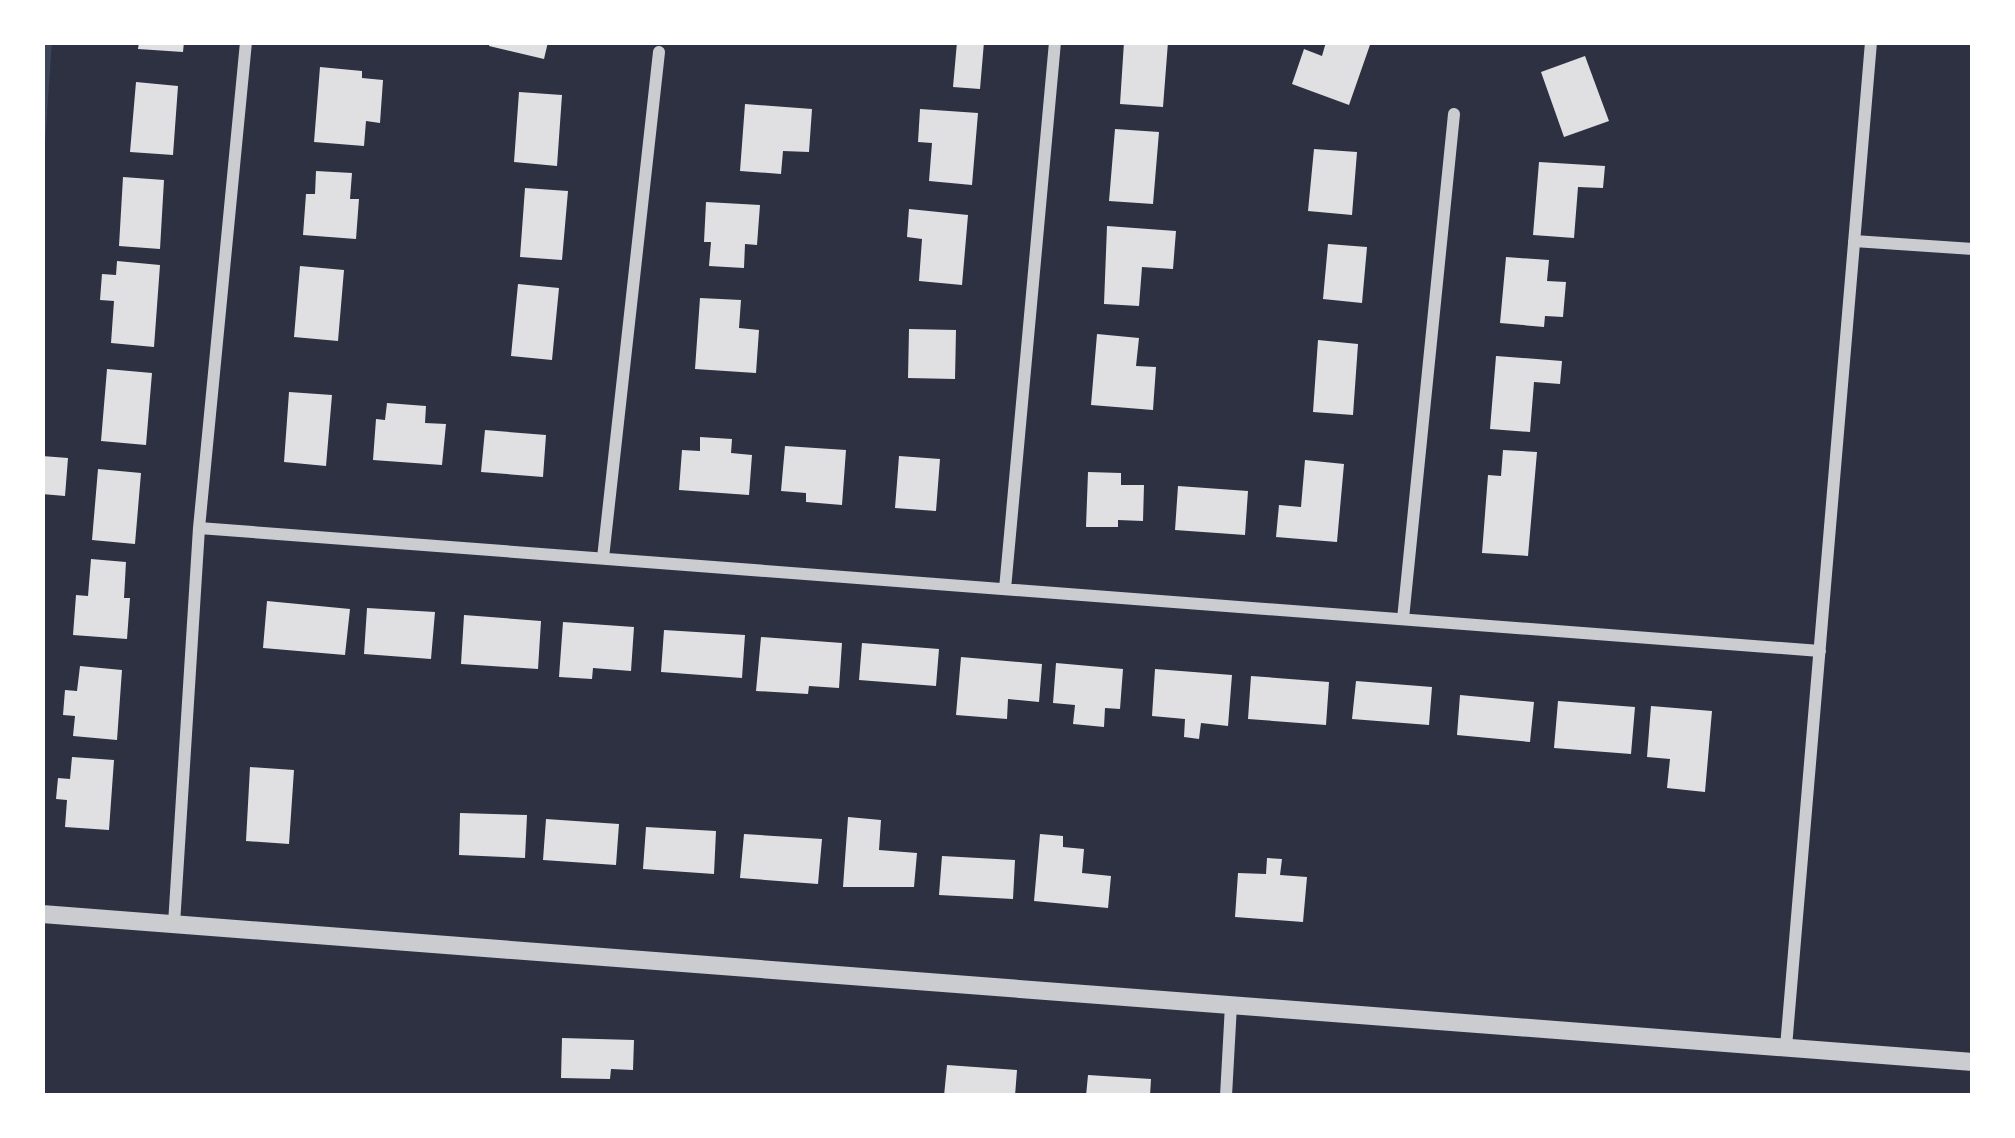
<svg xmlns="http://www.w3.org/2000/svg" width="2015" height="1138" font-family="Signika,sans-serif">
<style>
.green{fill:#3c4559}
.building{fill:#e0e0e3}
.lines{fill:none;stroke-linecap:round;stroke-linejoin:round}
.minor{stroke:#caccd0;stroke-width:12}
.tertiary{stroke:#caccd0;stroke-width:18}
</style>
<rect width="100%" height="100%" fill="#2d3142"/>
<!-- green -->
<path class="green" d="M 42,42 L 52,42 L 42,186 Z"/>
<!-- building -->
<path class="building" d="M 139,42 L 184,42 L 183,52 L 138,49 Z
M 490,42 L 548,42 L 544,59 L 489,46 Z
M 957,42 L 984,42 L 980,89 L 953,87 Z
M 1124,42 L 1168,42 L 1163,107 L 1120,104 Z
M 1326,42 L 1371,42 L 1349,105 L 1292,84 L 1304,49 L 1322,56 Z
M 1585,56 L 1609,121 L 1564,137 L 1541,72 Z
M 320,67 L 362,71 L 362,78 L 383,80 L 380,123 L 366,121 L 364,146 L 314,142 Z
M 136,82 L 178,86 L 173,155 L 130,152 Z
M 519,92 L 562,95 L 557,166 L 514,162 Z
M 745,104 L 812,109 L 809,152 L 783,151 L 781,174 L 740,171 Z
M 920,109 L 978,113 L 972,185 L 929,181 L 932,143 L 918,142 Z
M 1115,129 L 1159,132 L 1153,204 L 1109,201 Z
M 1314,149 L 1357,152 L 1352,215 L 1308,211 Z
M 1539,162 L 1605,166 L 1603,188 L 1578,187 L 1574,238 L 1533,235 Z
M 316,171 L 352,173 L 350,199 L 359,199 L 356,239 L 303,235 L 306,194 L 315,194 Z
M 123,177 L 164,180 L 160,249 L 119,246 Z
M 525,188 L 568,191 L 562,260 L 520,257 Z
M 706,202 L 760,205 L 757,245 L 745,244 L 744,268 L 709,266 L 711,242 L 704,242 Z
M 909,209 L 968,215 L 962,285 L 919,281 L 922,239 L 907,237 Z
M 1107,226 L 1176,231 L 1173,269 L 1142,267 L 1139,306 L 1104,304 Z
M 1328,244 L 1367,247 L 1362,303 L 1323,299 Z
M 1506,257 L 1549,260 L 1547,281 L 1566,282 L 1563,317 L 1545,316 L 1544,327 L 1500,323 Z
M 117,261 L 160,265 L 154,347 L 111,343 L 114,301 L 100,300 L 102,274 L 116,275 Z
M 300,266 L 344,270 L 338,341 L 294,337 Z
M 518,284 L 559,288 L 552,360 L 511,356 Z
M 700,298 L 741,300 L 739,328 L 759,330 L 756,373 L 695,369 Z
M 909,329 L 956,330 L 955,379 L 908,378 Z
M 1097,334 L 1139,338 L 1136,366 L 1156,367 L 1153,410 L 1091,405 Z
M 1318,340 L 1358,344 L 1353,415 L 1313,412 Z
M 1496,356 L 1562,361 L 1560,384 L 1534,382 L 1530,432 L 1490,429 Z
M 107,369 L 152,373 L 146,445 L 101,441 Z
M 289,392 L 332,395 L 326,466 L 284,462 Z
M 387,403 L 426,406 L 425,423 L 446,424 L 442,465 L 373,460 L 376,419 L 385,420 Z
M 485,430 L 546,435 L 543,477 L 481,472 Z
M 700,437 L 732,439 L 731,453 L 752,455 L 749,495 L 679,490 L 682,450 L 700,451 Z
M 785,446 L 846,450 L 842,505 L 806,502 L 806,493 L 781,491 Z
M 1503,450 L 1537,452 L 1528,556 L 1482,553 L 1488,475 L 1501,476 Z
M 42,456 L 68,458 L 65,496 L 42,494 Z
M 899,456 L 940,459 L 936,511 L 895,508 Z
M 1305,460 L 1344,464 L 1337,542 L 1276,537 L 1279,505 L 1301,507 Z
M 98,469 L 141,473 L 135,544 L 92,540 Z
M 1088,472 L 1121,473 L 1121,485 L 1144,485 L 1143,521 L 1118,520 L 1118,527 L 1086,527 Z
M 1178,486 L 1248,491 L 1245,535 L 1175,530 Z
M 91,559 L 126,562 L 124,598 L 130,598 L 127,639 L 73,635 L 76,595 L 88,596 Z
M 267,601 L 350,609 L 345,655 L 263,648 Z
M 367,608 L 435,612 L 431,659 L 364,654 Z
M 464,615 L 541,621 L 538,669 L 461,664 Z
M 563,622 L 634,627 L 631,671 L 593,668 L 592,679 L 559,677 Z
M 664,630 L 745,635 L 742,678 L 661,672 Z
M 761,637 L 842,643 L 839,688 L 809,686 L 808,694 L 756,691 Z
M 862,643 L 939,649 L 936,686 L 859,680 Z
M 961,657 L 1042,664 L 1039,702 L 1008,699 L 1007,719 L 956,715 Z
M 1056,663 L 1123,669 L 1120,709 L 1105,708 L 1104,727 L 1073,724 L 1075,705 L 1053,703 Z
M 80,666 L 122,670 L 117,740 L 73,736 L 75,716 L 63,715 L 65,690 L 77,691 Z
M 1155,669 L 1232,675 L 1228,726 L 1201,723 L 1199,739 L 1184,737 L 1185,719 L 1152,716 Z
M 1251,676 L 1329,682 L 1326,725 L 1248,719 Z
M 1356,681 L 1432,687 L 1429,725 L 1352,719 Z
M 1460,695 L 1534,702 L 1530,742 L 1457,735 Z
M 1558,701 L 1635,707 L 1631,754 L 1554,748 Z
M 1651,706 L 1712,711 L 1705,792 L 1667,788 L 1670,759 L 1647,757 Z
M 72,757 L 114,760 L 109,830 L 65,827 L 67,800 L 56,799 L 58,778 L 70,779 Z
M 250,767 L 294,770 L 289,844 L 246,841 Z
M 460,813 L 527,815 L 525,858 L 459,855 Z
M 848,817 L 881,820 L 879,850 L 917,853 L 914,887 L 843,887 Z
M 546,819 L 619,824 L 616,865 L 543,860 Z
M 646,827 L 716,831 L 714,874 L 643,869 Z
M 744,834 L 822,839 L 818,884 L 740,878 Z
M 1040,834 L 1063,836 L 1063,847 L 1084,849 L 1082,873 L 1111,876 L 1108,908 L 1034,901 Z
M 942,856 L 1015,860 L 1013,899 L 939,895 Z
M 1267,858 L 1282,859 L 1280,875 L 1307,877 L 1303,922 L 1235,917 L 1238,873 L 1266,874 Z
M 562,1038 L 634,1040 L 633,1070 L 611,1069 L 610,1079 L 561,1078 Z
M 947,1065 L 1017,1070 L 1015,1096 L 944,1096 Z
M 1088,1075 L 1151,1079 L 1150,1096 L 1086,1096 Z"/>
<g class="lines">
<!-- minor -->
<path class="minor" d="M 1854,241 L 1973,249
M 199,528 L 1820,651
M 603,558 L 659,52
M 1005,589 L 1055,42
M 1403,619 L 1454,114
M 174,924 L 199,528 L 246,42
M 1786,1047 L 1871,42
M 1226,1096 L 1231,1005"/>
<!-- tertiary -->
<path class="tertiary" d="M 42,914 L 1973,1062"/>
</g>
<!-- border -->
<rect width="2015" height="1138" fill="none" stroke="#ffffff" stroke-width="90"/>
</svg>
